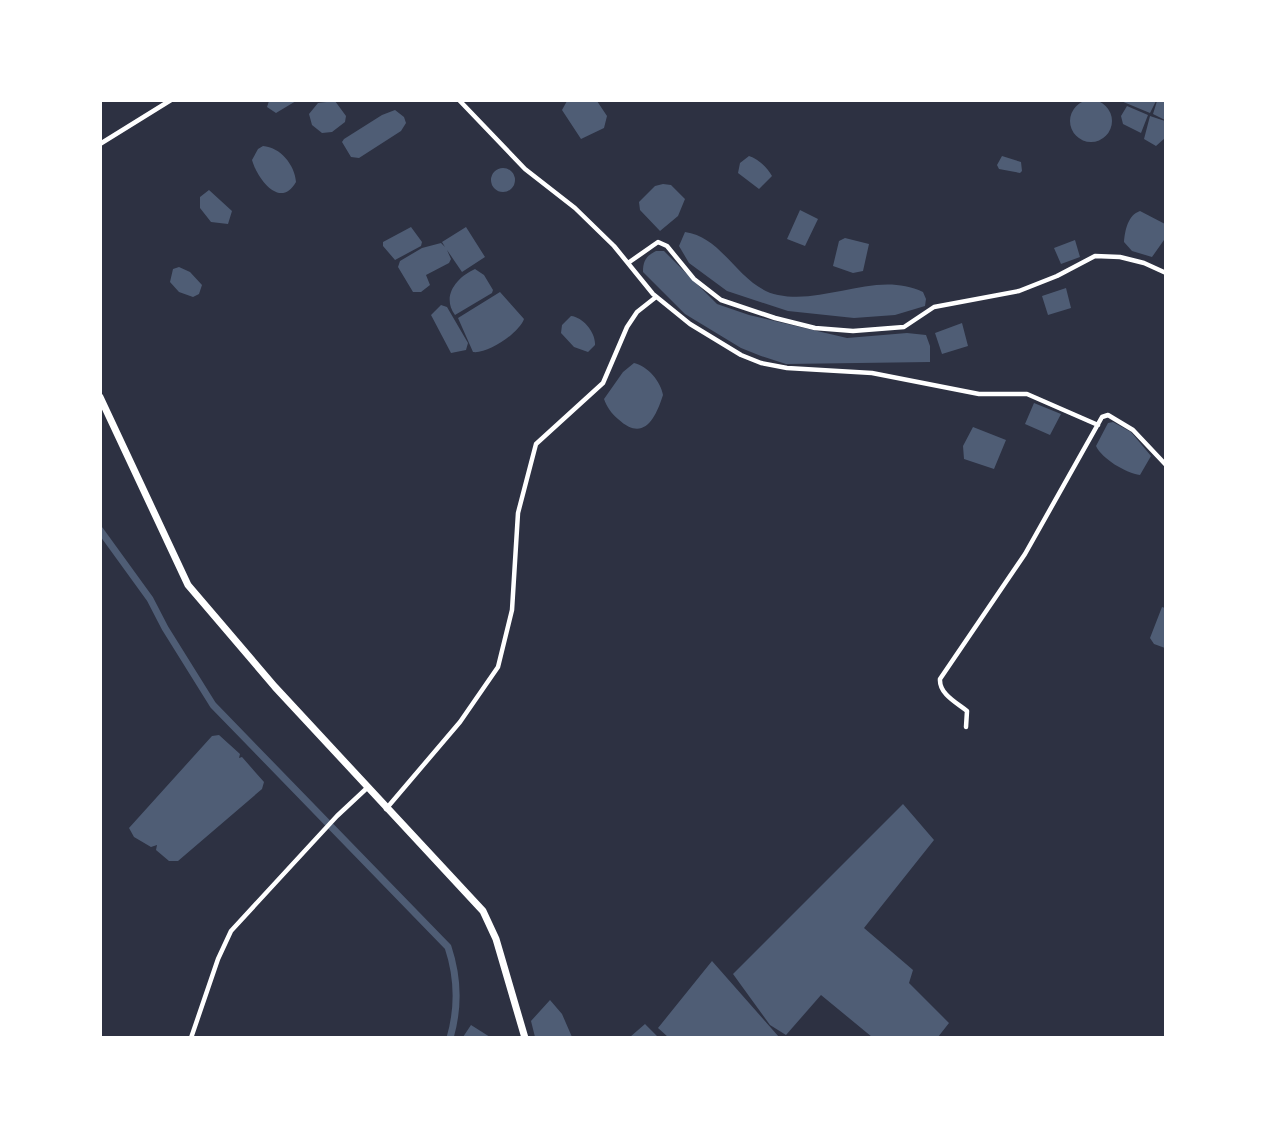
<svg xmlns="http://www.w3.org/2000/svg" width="1266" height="1138" font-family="Spectral,serif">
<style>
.water{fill:#4f5d75}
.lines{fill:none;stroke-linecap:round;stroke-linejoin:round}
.canal{stroke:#4f5d75;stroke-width:7}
.minor{stroke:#fff;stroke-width:4.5}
.trunk{stroke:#fff;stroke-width:7}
</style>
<rect width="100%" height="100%" fill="#2d3142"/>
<!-- water -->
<path class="water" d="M1070 121a21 21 0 1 1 42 0a21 21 0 1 1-42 0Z
M 269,101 L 269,100 L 296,101 L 276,113 L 267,107 Z
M 335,101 L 346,116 L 345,122 L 332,132 L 322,133 L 312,125 L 309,114 L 318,103 Z
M 567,101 L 597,101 L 607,116 L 604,128 L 581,139 L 562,110 Z
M 1121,101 L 1156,101 L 1150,113 Z
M 1157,101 L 1165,101 L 1165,120 L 1153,114 Z
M 1127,106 L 1148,115 L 1141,133 L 1123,124 L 1121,116 Z
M 395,110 L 404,117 L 406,123 L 401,131 L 359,158 L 351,157 L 342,142 L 344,139 L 382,115 Z
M 1150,116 L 1165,121 L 1165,138 L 1156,146 L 1144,139 Z
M 263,146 C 280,147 295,165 296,182 C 280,210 257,178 252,160 L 258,149 Z
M 749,156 C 758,159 767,167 772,176 L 759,189 L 738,173 L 740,163 Z
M 1002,156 L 1021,162 L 1022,171 L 1020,173 L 999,169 L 997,165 Z
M491 180a12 12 0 1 1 24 0a12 12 0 1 1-24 0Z
M 663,184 L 671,185 L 685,199 L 678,216 L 660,231 L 640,210 L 639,202 L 655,186 Z
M 209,190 L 232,211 L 228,224 L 211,222 L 200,208 L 200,197 Z
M 800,210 L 818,219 L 805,246 L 787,239 Z
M 1140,211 L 1165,224 L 1164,240 L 1152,257 L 1132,251 L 1124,242 C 1125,230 1128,215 1140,211 Z
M 411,227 L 422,242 L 421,246 L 395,260 L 383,246 L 383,242 Z
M 466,227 L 485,257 L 462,272 L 447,250 L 451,259 L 449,263 L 426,275 L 430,285 L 421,292 L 413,292 L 398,267 L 400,261 L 422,248 L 441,243 L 445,247 L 442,242 Z
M 685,232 C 724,237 739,287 778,295 C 826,305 876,270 923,292 L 926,299 L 925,306 L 895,315 L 854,318 L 788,311 L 727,291 L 689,263 L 679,246 Z
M 845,238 L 869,244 L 863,271 L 853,273 L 833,266 L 839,241 Z
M 1075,240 L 1080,257 L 1061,264 L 1054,248 Z
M 656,251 L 664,251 L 717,304 L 749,315 L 847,338 L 907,333 L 926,335 L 930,346 L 930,362 L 786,364 L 761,356 L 741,348 L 685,314 L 643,272 C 643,261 646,256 656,251 Z
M 179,267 L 190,272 L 202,285 L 199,294 L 193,297 L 179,292 L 170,282 L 173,269 Z
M 475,269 L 484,275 L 493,290 L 492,293 L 455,315 C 441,296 457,277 475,269 Z
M 1066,288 L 1071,308 L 1048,315 L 1042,296 Z
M 500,292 L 524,319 C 519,333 488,354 473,352 L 458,318 Z
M 441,305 L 447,307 L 468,343 L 466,350 L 451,353 L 431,315 Z
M 571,316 C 583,317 596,333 595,345 L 588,352 L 574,347 L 561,333 L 562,325 Z
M 962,323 L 968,346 L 942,354 L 935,333 Z
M 634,363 C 648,366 661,382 663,395 C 655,420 643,442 618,419 C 611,413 607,407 604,399 L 623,372 Z
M 1034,403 L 1061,414 L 1050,435 L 1025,424 Z
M 1113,422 L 1131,432 L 1151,456 L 1140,475 C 1126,473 1102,459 1096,446 L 1108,423 Z
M 973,427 L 1006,440 L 994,469 L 964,459 L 963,446 Z
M 1162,607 L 1165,608 L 1165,648 L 1154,644 L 1150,638 Z
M 219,735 L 240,754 L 239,758 L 242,757 L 264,782 L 262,789 L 178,861 L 169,861 L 156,850 L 157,845 L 151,847 L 134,837 L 129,828 L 212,736 Z
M 903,804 L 934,840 L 864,928 L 913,970 L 909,983 L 949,1023 L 938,1037 L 872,1037 L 821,995 L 786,1035 L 770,1025 L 733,974 Z
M 712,961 L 779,1037 L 668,1037 L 658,1028 Z
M 550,1000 L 562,1014 L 572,1037 L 535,1037 L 531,1021 Z
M 645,1024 L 658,1037 L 630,1037 Z
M 471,1025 L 490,1037 L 463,1037 Z"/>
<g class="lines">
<!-- canal -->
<path class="canal" d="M 100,530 L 150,599 L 165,628 L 213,705 L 448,947 C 458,977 459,1007 450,1038"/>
<!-- minor -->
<path class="minor" d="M 459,100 L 525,169 L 575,208 L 614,246 L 653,294 L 690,324 L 741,355 L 761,363 L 787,368 L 872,373 L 979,394 L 1027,394 L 1098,425
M 100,144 L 171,100
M 628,263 L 658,242 L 667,246 L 694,279 L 721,300 L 775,318 L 815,328 L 853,331 L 904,327 L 934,307 L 1019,291 L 1057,276 L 1095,256 L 1120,257 L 1144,263 L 1166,273
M 966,727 L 967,711 C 957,703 939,694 940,679 L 1025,554 L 1102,417 L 1108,415 L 1133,430 L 1166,465
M 386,809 L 460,722 L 498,667 L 512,610 L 518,513 L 536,444 L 603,383 L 627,327 L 637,312 L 656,297
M 191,1038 L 218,959 L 231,931 L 337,816 L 367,788"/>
<!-- trunk -->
<path class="trunk" d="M 100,397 L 188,585 L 275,687 L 483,911 L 496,939 L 525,1038"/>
</g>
<!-- border -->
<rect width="1266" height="1138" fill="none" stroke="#ffffff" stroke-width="204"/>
</svg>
